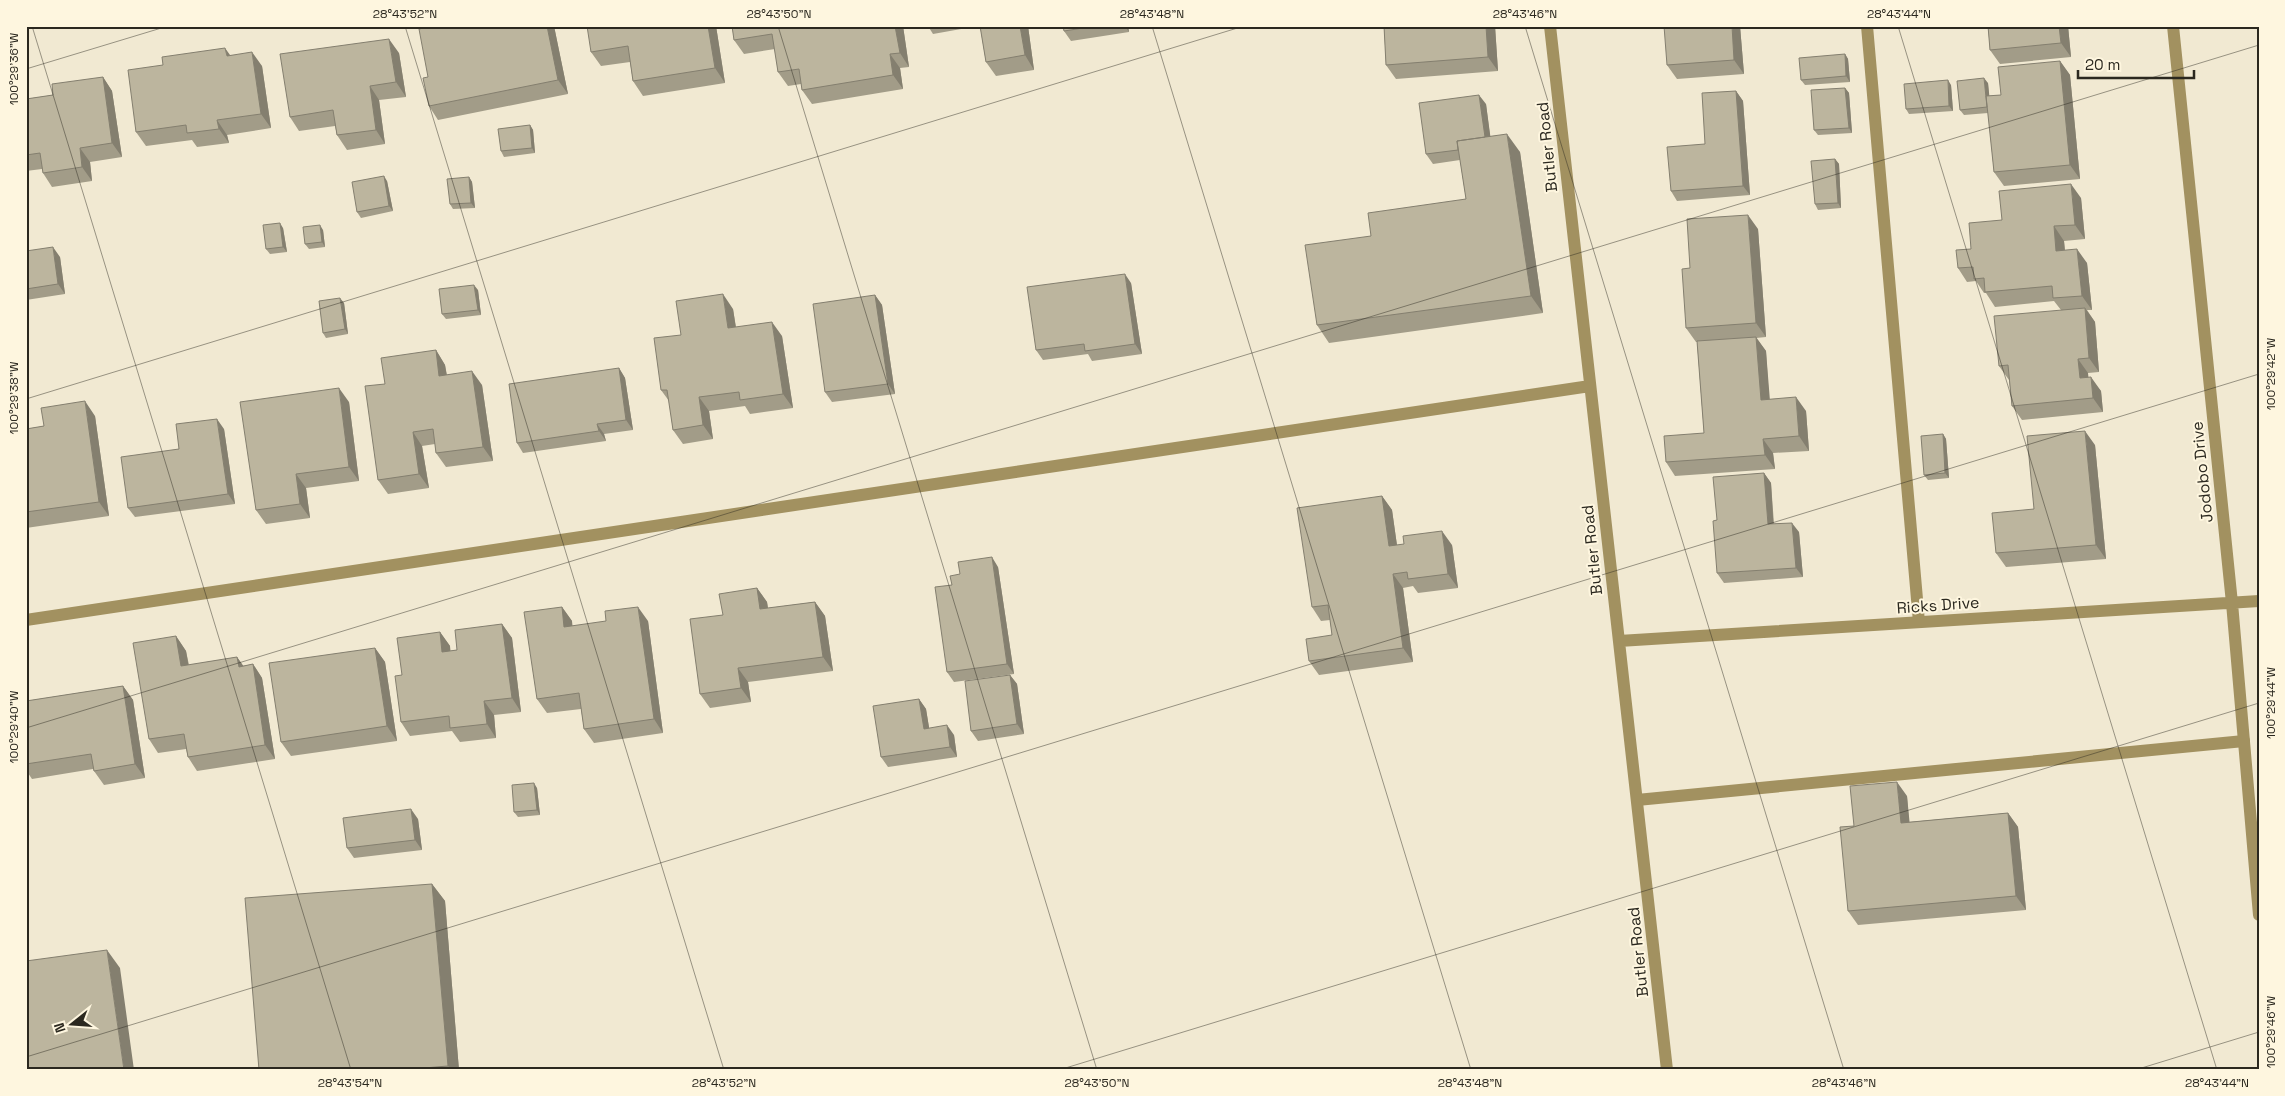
<svg xmlns="http://www.w3.org/2000/svg" width="2285" height="1096" font-family="'Space Grotesk',sans-serif">
<style>
.lines{fill:none;stroke-linecap:round;stroke-linejoin:round}
.lane{stroke:#a29160;stroke-width:12}
.street{stroke:#a29160;stroke-width:12}
.wall{fill:#a29c88}
.shaded-wall{fill:#847f6f}
.building{fill:#bcb59e;stroke:#847f6f}
.ticks{fill:none;stroke:#2b281f;stroke-width:1;stroke-opacity:0.45}
.labels{text-anchor:middle;dominant-baseline:central;stroke-width:4;stroke-linejoin:round;paint-order:stroke}
.street-label{font-size:16px;fill:#2b281f;stroke:#fef6df}
.neatline{fill:none;stroke:#2b281f;stroke-width:2}
.ticks-label{font-size:12px;text-anchor:middle;fill:#2b281f}
</style>
<rect width="100%" height="100%" fill="#f1e9d2"/>
<g class="lines">
<!-- lane -->
<path class="lane" d="M 1867,26 L 1919,622
M 1637,800 L 2244,741"/>
<!-- street -->
<path class="street" d="M 1550,26 L 1667,1070
M 2173,26 L 2232,603 L 2259,915
M 26,620 L 1590,386
M 1619,641 L 2259,601"/>
</g>
<!-- wall -->
<path class="wall" d="M 434,26 L 554,26 L 568,94 L 438,120 L 429,106 L 428,77 Z
M 716,26 L 725,83 L 643,96 L 633,81 L 630,62 L 601,66 L 591,52 Z
M 732,26 L 903,26 L 909,67 L 900,68 L 903,89 L 812,104 L 802,90 L 801,84 L 788,86 L 778,72 L 775,49 L 744,54 L 734,40 Z
M 928,26 L 978,26 L 933,34 Z
M 980,26 L 1028,26 L 1034,70 L 996,76 L 986,62 Z
M 1063,26 L 1128,26 L 1129,32 L 1071,41 L 1064,31 Z
M 1384,26 L 1495,26 L 1498,71 L 1396,79 L 1386,65 Z
M 1740,26 L 1744,74 L 1677,79 L 1667,65 Z
M 1988,26 L 2068,26 L 2071,57 L 2000,64 L 1990,50 Z
M 399,53 L 406,97 L 379,100 L 385,144 L 347,150 L 337,135 L 335,126 L 299,131 L 290,117 Z
M 1845,54 L 1848,59 L 1850,82 L 1805,85 L 1801,80 Z
M 231,55 L 262,66 L 271,128 L 227,135 L 229,143 L 197,147 L 192,140 L 146,146 L 136,132 Z
M 2060,61 L 2070,75 L 2080,179 L 2004,186 L 1994,172 L 1988,113 L 1964,115 L 1960,110 L 1988,83 L 1989,96 L 2001,95 Z
M 103,77 L 112,91 L 122,157 L 90,162 L 92,181 L 52,187 L 43,173 L 42,169 L 26,171 L 26,99 L 53,95 Z
M 1951,85 L 1953,111 L 1909,114 L 1906,109 Z
M 1845,88 L 1849,93 L 1852,133 L 1818,135 L 1814,130 Z
M 1736,91 L 1743,101 L 1750,195 L 1677,201 L 1671,191 L 1705,144 Z
M 1486,104 L 1490,136 L 1520,152 L 1543,313 L 1329,343 L 1317,325 L 1371,236 L 1466,199 L 1460,160 L 1433,164 L 1426,154 Z
M 530,125 L 533,130 L 535,153 L 504,157 L 501,151 Z
M 1835,159 L 1839,164 L 1841,208 L 1818,210 L 1815,204 Z
M 469,177 L 472,182 L 475,208 L 453,209 L 450,204 Z
M 387,181 L 393,211 L 361,218 L 357,212 Z
M 2081,198 L 2085,239 L 2064,241 L 2065,250 L 2087,263 L 2092,310 L 2087,310 L 2095,322 L 2099,372 L 2088,373 L 2088,378 L 2101,391 L 2103,412 L 2022,420 L 2012,406 L 2009,380 L 1999,366 L 2061,310 L 2054,301 L 1995,307 L 1986,293 L 1984,293 L 1976,281 L 1967,282 L 1958,268 L 1971,249 L 2002,220 Z
M 283,228 L 287,252 L 270,254 L 266,249 Z
M 1758,229 L 1766,337 L 1756,338 L 1766,351 L 1769,399 L 1806,411 L 1809,451 L 1773,453 L 1775,469 L 1675,476 L 1666,462 L 1704,433 L 1697,342 L 1696,342 L 1686,328 L 1690,268 Z
M 323,230 L 325,247 L 309,249 L 305,244 Z
M 26,251 L 60,257 L 65,294 L 26,300 Z
M 1131,283 L 1142,354 L 1092,361 L 1088,354 L 1043,360 L 1036,350 Z
M 478,290 L 481,315 L 446,319 L 442,314 Z
M 875,295 L 882,305 L 895,394 L 832,402 L 825,392 Z
M 344,303 L 348,334 L 326,338 L 323,333 Z
M 733,309 L 736,327 L 782,336 L 793,408 L 750,414 L 745,406 L 709,411 L 713,439 L 683,444 L 673,430 L 669,401 L 661,390 L 681,335 Z
M 436,350 L 445,365 L 447,375 L 482,385 L 493,461 L 446,467 L 436,453 L 435,444 L 422,446 L 429,488 L 388,494 L 378,480 L 385,384 Z
M 619,368 L 625,378 L 633,430 L 604,434 L 606,441 L 523,453 L 517,443 Z
M 349,402 L 359,481 L 306,488 L 310,518 L 266,524 L 256,510 Z
M 95,416 L 109,516 L 26,528 L 26,429 L 44,426 Z
M 224,429 L 235,504 L 135,517 L 128,508 L 179,449 Z
M 1943,434 L 1946,439 L 1949,478 L 1928,480 L 1924,475 Z
M 2095,445 L 2106,559 L 2006,567 L 1996,553 L 2034,509 Z
M 1764,473 L 1771,483 L 1774,524 L 1799,532 L 1803,577 L 1724,583 L 1717,573 L 1717,520 Z
M 1382,496 L 1392,510 L 1397,545 L 1452,545 L 1458,588 L 1418,593 L 1413,586 L 1403,588 L 1413,662 L 1319,675 L 1309,661 L 1332,635 L 1330,620 L 1321,621 L 1312,607 Z
M 998,567 L 1014,674 L 954,682 L 947,672 L 952,585 L 960,574 Z
M 757,588 L 767,602 L 768,608 L 815,602 L 825,616 L 833,671 L 748,682 L 751,702 L 710,708 L 700,694 L 723,615 Z
M 562,607 L 572,621 L 572,626 L 648,621 L 663,733 L 594,743 L 584,729 L 581,709 L 547,713 L 537,699 Z
M 502,624 L 512,638 L 521,712 L 494,715 L 496,738 L 460,742 L 452,731 L 410,736 L 401,722 L 402,675 L 440,632 L 450,646 L 450,651 L 457,650 Z
M 176,636 L 186,651 L 189,665 L 237,657 L 243,666 L 253,664 L 262,678 L 275,759 L 197,771 L 188,757 L 186,749 L 158,753 L 149,739 Z
M 375,648 L 385,662 L 397,741 L 291,756 L 281,742 Z
M 1010,675 L 1017,684 L 1024,734 L 978,741 L 971,731 Z
M 123,686 L 133,700 L 145,778 L 104,785 L 94,771 L 93,769 L 32,779 L 26,770 L 26,701 Z
M 919,699 L 926,709 L 929,728 L 954,735 L 957,757 L 888,767 L 881,757 Z
M 537,788 L 540,815 L 518,817 L 514,812 Z
M 1907,796 L 1909,822 L 2008,813 L 2018,827 L 2026,910 L 1858,925 L 1848,911 L 1854,826 Z
M 418,819 L 422,850 L 354,858 L 347,848 Z
M 432,884 L 445,901 L 459,1070 L 259,1070 Z"/>
<!-- shaded-wall -->
<path class="shaded-wall" d="M 547,26 L 554,26 L 568,94 L 558,80 Z
M 708,26 L 716,26 L 725,83 L 715,68 Z
M 895,26 L 903,26 L 909,67 L 900,53 Z
M 1020,26 L 1028,26 L 1034,70 L 1025,55 Z
M 1125,26 L 1128,26 L 1129,32 Z
M 1486,26 L 1495,26 L 1498,71 L 1488,57 Z
M 1732,26 L 1740,26 L 1744,74 L 1734,60 Z
M 2059,26 L 2068,26 L 2071,57 L 2061,43 Z
M 389,39 L 399,53 L 406,97 L 396,82 Z
M 225,48 L 235,62 L 227,56 Z
M 252,52 L 262,66 L 271,128 L 261,114 Z
M 890,54 L 900,68 L 903,89 L 893,75 Z
M 1845,54 L 1848,59 L 1850,82 L 1846,76 Z
M 2060,61 L 2070,75 L 2080,179 L 2070,165 Z
M 103,77 L 112,91 L 122,157 L 112,143 Z
M 1984,78 L 1988,83 L 1991,112 L 1987,107 Z
M 1948,80 L 1951,85 L 1953,111 L 1949,106 Z
M 370,86 L 379,100 L 385,144 L 376,130 Z
M 1845,88 L 1849,93 L 1852,133 L 1849,128 Z
M 1736,91 L 1743,101 L 1750,195 L 1743,186 Z
M 1479,95 L 1486,104 L 1493,156 L 1486,146 Z
M 217,120 L 227,135 L 229,143 L 219,129 Z
M 530,125 L 533,130 L 535,153 L 532,148 Z
M 1507,134 L 1520,152 L 1543,313 L 1531,296 Z
M 80,148 L 90,162 L 92,181 L 82,167 Z
M 1835,159 L 1839,164 L 1841,208 L 1838,203 Z
M 384,176 L 387,181 L 393,211 L 389,206 Z
M 469,177 L 472,182 L 475,208 L 471,203 Z
M 2071,184 L 2081,198 L 2085,239 L 2075,225 Z
M 1748,215 L 1758,229 L 1766,337 L 1756,323 Z
M 280,223 L 283,228 L 287,252 L 283,247 Z
M 320,225 L 323,230 L 325,247 L 322,242 Z
M 2054,226 L 2064,241 L 2066,265 L 2056,251 Z
M 53,247 L 60,257 L 65,294 L 58,284 Z
M 2077,249 L 2087,263 L 2092,310 L 2082,296 Z
M 1125,274 L 1131,283 L 1142,354 L 1135,344 Z
M 474,285 L 478,290 L 481,315 L 478,310 Z
M 723,294 L 733,309 L 738,342 L 728,328 Z
M 875,295 L 882,305 L 895,394 L 888,384 Z
M 340,298 L 344,303 L 348,334 L 345,329 Z
M 2085,308 L 2095,322 L 2099,372 L 2089,358 Z
M 772,322 L 782,336 L 793,408 L 783,394 Z
M 1756,337 L 1766,351 L 1771,414 L 1761,400 Z
M 436,350 L 445,365 L 449,390 L 439,376 Z
M 2078,359 L 2088,373 L 2090,392 L 2080,378 Z
M 619,368 L 625,378 L 633,430 L 626,420 Z
M 472,371 L 482,385 L 493,461 L 483,447 Z
M 2091,377 L 2101,391 L 2103,412 L 2093,398 Z
M 339,388 L 349,402 L 359,481 L 349,467 Z
M 699,397 L 709,411 L 713,439 L 703,425 Z
M 1796,397 L 1806,411 L 1809,451 L 1799,436 Z
M 85,401 L 95,416 L 109,516 L 99,502 Z
M 217,419 L 224,429 L 235,504 L 228,494 Z
M 597,424 L 604,434 L 606,441 L 599,431 Z
M 2085,431 L 2095,445 L 2106,559 L 2096,545 Z
M 413,432 L 422,446 L 429,488 L 419,474 Z
M 1943,434 L 1946,439 L 1949,478 L 1945,473 Z
M 1763,439 L 1773,453 L 1775,469 L 1765,455 Z
M 1764,473 L 1771,483 L 1774,534 L 1768,524 Z
M 296,474 L 306,488 L 310,518 L 300,504 Z
M 1382,496 L 1392,510 L 1399,560 L 1389,546 Z
M 1792,523 L 1799,532 L 1803,577 L 1796,568 Z
M 1442,531 L 1452,545 L 1458,588 L 1448,574 Z
M 992,557 L 998,567 L 1014,674 L 1007,664 Z
M 1393,574 L 1403,588 L 1413,662 L 1403,648 Z
M 757,588 L 767,602 L 770,623 L 760,609 Z
M 815,602 L 825,616 L 833,671 L 823,657 Z
M 562,607 L 572,621 L 574,641 L 564,627 Z
M 638,607 L 648,621 L 663,733 L 654,719 Z
M 502,624 L 512,638 L 521,712 L 512,698 Z
M 440,632 L 450,646 L 452,666 L 442,652 Z
M 176,636 L 186,651 L 191,680 L 181,666 Z
M 375,648 L 385,662 L 397,741 L 387,726 Z
M 237,657 L 247,671 L 239,667 Z
M 253,664 L 262,678 L 275,759 L 265,745 Z
M 738,668 L 748,682 L 751,702 L 741,688 Z
M 1010,675 L 1017,684 L 1024,734 L 1017,724 Z
M 123,686 L 133,700 L 145,778 L 135,764 Z
M 919,699 L 926,709 L 931,739 L 924,729 Z
M 484,701 L 494,715 L 496,738 L 487,724 Z
M 947,725 L 954,735 L 957,757 L 950,747 Z
M 1897,782 L 1907,796 L 1911,837 L 1901,823 Z
M 534,783 L 537,788 L 540,815 L 537,810 Z
M 411,809 L 418,819 L 422,850 L 415,840 Z
M 2008,813 L 2018,827 L 2026,910 L 2016,896 Z
M 432,884 L 445,901 L 459,1070 L 451,1070 L 448,1066 Z
M 107,950 L 120,968 L 134,1070 L 124,1070 Z"/>
<!-- building -->
<path class="building" d="M 434,26 L 547,26 L 558,80 L 429,106 L 423,78 L 428,77 L 419,29 Z
M 587,26 L 708,26 L 715,68 L 633,81 L 628,46 L 591,52 Z
M 732,26 L 895,26 L 900,53 L 890,54 L 893,75 L 802,90 L 799,69 L 778,72 L 772,34 L 734,40 Z
M 980,26 L 1020,26 L 1025,55 L 986,62 Z
M 1063,26 L 1096,26 L 1064,31 Z
M 1384,26 L 1486,26 L 1488,57 L 1386,65 Z
M 1664,26 L 1732,26 L 1734,60 L 1667,65 Z
M 1988,26 L 2059,26 L 2061,43 L 1990,50 Z
M 389,39 L 396,82 L 370,86 L 376,130 L 337,135 L 333,110 L 290,117 L 280,54 Z
M 225,48 L 227,56 L 252,52 L 261,114 L 217,120 L 219,129 L 187,133 L 186,125 L 136,132 L 128,70 L 163,65 L 162,57 Z
M 1845,54 L 1846,76 L 1801,80 L 1799,58 Z
M 2060,61 L 2070,165 L 1994,172 L 1986,96 L 2001,95 L 1998,67 Z
M 103,77 L 112,143 L 80,148 L 82,167 L 43,173 L 40,153 L 26,155 L 26,99 L 53,95 L 52,84 Z
M 1984,78 L 1987,107 L 1960,110 L 1957,81 Z
M 1948,80 L 1949,106 L 1906,109 L 1904,84 Z
M 1845,88 L 1849,128 L 1814,130 L 1811,90 Z
M 1736,91 L 1743,186 L 1671,191 L 1667,147 L 1705,144 L 1702,93 Z
M 1479,95 L 1485,137 L 1457,141 L 1458,150 L 1426,154 L 1419,103 Z
M 530,125 L 532,148 L 501,151 L 498,129 Z
M 1507,134 L 1531,296 L 1317,325 L 1305,245 L 1371,236 L 1368,213 L 1466,199 L 1457,141 Z
M 1835,159 L 1838,203 L 1815,204 L 1811,161 Z
M 384,176 L 389,206 L 357,212 L 352,182 Z
M 469,177 L 471,203 L 450,204 L 447,179 Z
M 2071,184 L 2075,225 L 2054,226 L 2056,251 L 2077,249 L 2082,296 L 2053,298 L 2052,286 L 1985,292 L 1984,278 L 1974,279 L 1973,267 L 1958,268 L 1956,250 L 1971,249 L 1969,223 L 2002,220 L 1999,191 Z
M 1748,215 L 1756,323 L 1686,328 L 1682,269 L 1690,268 L 1687,219 Z
M 280,223 L 283,247 L 266,249 L 263,225 Z
M 320,225 L 322,242 L 305,244 L 303,227 Z
M 53,247 L 58,284 L 26,289 L 26,251 Z
M 1125,274 L 1135,344 L 1085,351 L 1084,344 L 1036,350 L 1027,287 Z
M 474,285 L 478,310 L 442,314 L 439,289 Z
M 723,294 L 728,328 L 772,322 L 783,394 L 740,400 L 739,392 L 699,397 L 703,425 L 673,430 L 667,390 L 661,390 L 654,338 L 681,335 L 676,301 Z
M 875,295 L 888,384 L 825,392 L 813,304 Z
M 340,298 L 345,329 L 323,333 L 319,301 Z
M 2085,308 L 2089,358 L 2078,359 L 2080,378 L 2091,377 L 2093,398 L 2012,406 L 2008,365 L 1999,366 L 1994,316 Z
M 1756,337 L 1761,400 L 1796,397 L 1799,436 L 1763,439 L 1765,455 L 1666,462 L 1664,436 L 1704,433 L 1697,341 Z
M 436,350 L 439,376 L 472,371 L 483,447 L 436,453 L 433,429 L 413,432 L 419,474 L 378,480 L 365,386 L 385,384 L 381,358 Z
M 619,368 L 626,420 L 597,424 L 599,431 L 517,443 L 509,384 Z
M 339,388 L 349,467 L 296,474 L 300,504 L 256,510 L 240,402 Z
M 85,401 L 99,502 L 26,512 L 26,429 L 44,426 L 41,408 Z
M 217,419 L 228,494 L 128,508 L 121,457 L 179,449 L 176,424 Z
M 2085,431 L 2096,545 L 1996,553 L 1992,513 L 2034,509 L 2027,436 Z
M 1943,434 L 1945,473 L 1924,475 L 1921,436 Z
M 1764,473 L 1768,524 L 1792,523 L 1796,568 L 1717,573 L 1713,521 L 1717,520 L 1713,477 Z
M 1382,496 L 1389,546 L 1404,544 L 1403,536 L 1442,531 L 1448,574 L 1408,579 L 1407,572 L 1393,574 L 1403,648 L 1309,661 L 1306,639 L 1332,635 L 1328,605 L 1312,607 L 1297,508 Z
M 992,557 L 1007,664 L 947,672 L 935,587 L 952,585 L 950,576 L 960,574 L 958,562 Z
M 757,588 L 760,609 L 815,602 L 823,657 L 738,668 L 741,688 L 700,694 L 690,619 L 723,615 L 719,594 Z
M 562,607 L 564,627 L 606,621 L 605,611 L 638,607 L 654,719 L 584,729 L 579,693 L 537,699 L 524,612 Z
M 502,624 L 512,698 L 484,701 L 487,724 L 450,728 L 449,716 L 401,722 L 395,676 L 402,675 L 397,638 L 440,632 L 442,652 L 457,650 L 455,630 Z
M 176,636 L 181,666 L 237,657 L 239,667 L 253,664 L 265,745 L 188,757 L 184,734 L 149,739 L 133,643 Z
M 375,648 L 387,726 L 281,742 L 269,663 Z
M 1010,675 L 1017,724 L 971,731 L 965,681 Z
M 123,686 L 135,764 L 94,771 L 91,754 L 26,764 L 26,701 Z
M 919,699 L 924,729 L 947,725 L 950,747 L 881,757 L 873,706 Z
M 1897,782 L 1901,823 L 2008,813 L 2016,896 L 1848,911 L 1840,827 L 1854,826 L 1850,786 Z
M 534,783 L 537,810 L 514,812 L 512,785 Z
M 411,809 L 415,840 L 347,848 L 343,818 Z
M 432,884 L 448,1066 L 400,1070 L 259,1070 L 245,898 Z
M 107,950 L 124,1070 L 26,1070 L 26,961 Z"/>
<!-- ticks -->
<path class="ticks" d="M 32,26 L 351,1070M 405,26 L 724,1070M 778,26 L 1097,1070M 1152,26 L 1471,1070M 1525,26 L 1844,1070M 1898,26 L 2217,1070M 26,69 L 168,26M 26,399 L 1244,26M 26,728 L 2259,45M 26,1057 L 2259,374M 1059,1070 L 2259,703M 2135,1070 L 2259,1032"/>
<g class="labels">
<!-- street labels -->
<g class="street-label">
<text transform="translate(1547 147) rotate(-96)">Butler Road</text>
<text transform="translate(2202 472) rotate(-96)">Jodobo Drive</text>
<text transform="translate(1592 550) rotate(-96)">Butler Road</text>
<text transform="translate(1938 605) rotate(-4)">Ricks Drive</text>
<text transform="translate(1638 952) rotate(-96)">Butler Road</text>
</g>
</g>
<!-- border -->
<rect width="2285" height="1096" fill="none" stroke="#fef6df" stroke-width="55"/>
<!-- north arrow -->
<g transform="translate(72 1024) rotate(253)" stroke="#fef6df" stroke-width="4" paint-order="stroke">
<path d="M0-4L9 19L0 12L-9 19Z" fill="#2b281f"/>
<text y="-8" font-size="14" font-weight="bold" text-anchor="middle" fill="#2b281f">N</text>
</g>
<!-- scale -->
<path d="M2078 70v8h116v-8" fill="none" stroke="#2b281f" stroke-width="2.5"/>
<text x="2085" y="70" font-size="15" fill="#2b281f" stroke="#fef6df" stroke-width="4" paint-order="stroke">20 m</text>
<rect x="28" y="28" width="2230" height="1040" class="neatline"/>
<g class="ticks-label">
<text x="405" y="18">28°43'52"N</text>
<text x="779" y="18">28°43'50"N</text>
<text x="1152" y="18">28°43'48"N</text>
<text x="1525" y="18">28°43'46"N</text>
<text x="1899" y="18">28°43'44"N</text>
<text transform="translate(14 69) rotate(-90)" y="4">100°29'36"W</text>
<text transform="translate(2271 374) rotate(-90)" y="4">100°29'42"W</text>
<text transform="translate(14 398) rotate(-90)" y="4">100°29'38"W</text>
<text transform="translate(2271 703) rotate(-90)" y="4">100°29'44"W</text>
<text transform="translate(14 727) rotate(-90)" y="4">100°29'40"W</text>
<text transform="translate(2271 1032) rotate(-90)" y="4">100°29'46"W</text>
<text x="350" y="1087">28°43'54"N</text>
<text x="724" y="1087">28°43'52"N</text>
<text x="1097" y="1087">28°43'50"N</text>
<text x="1470" y="1087">28°43'48"N</text>
<text x="1844" y="1087">28°43'46"N</text>
<text x="2217" y="1087">28°43'44"N</text>
</g>
</svg>
